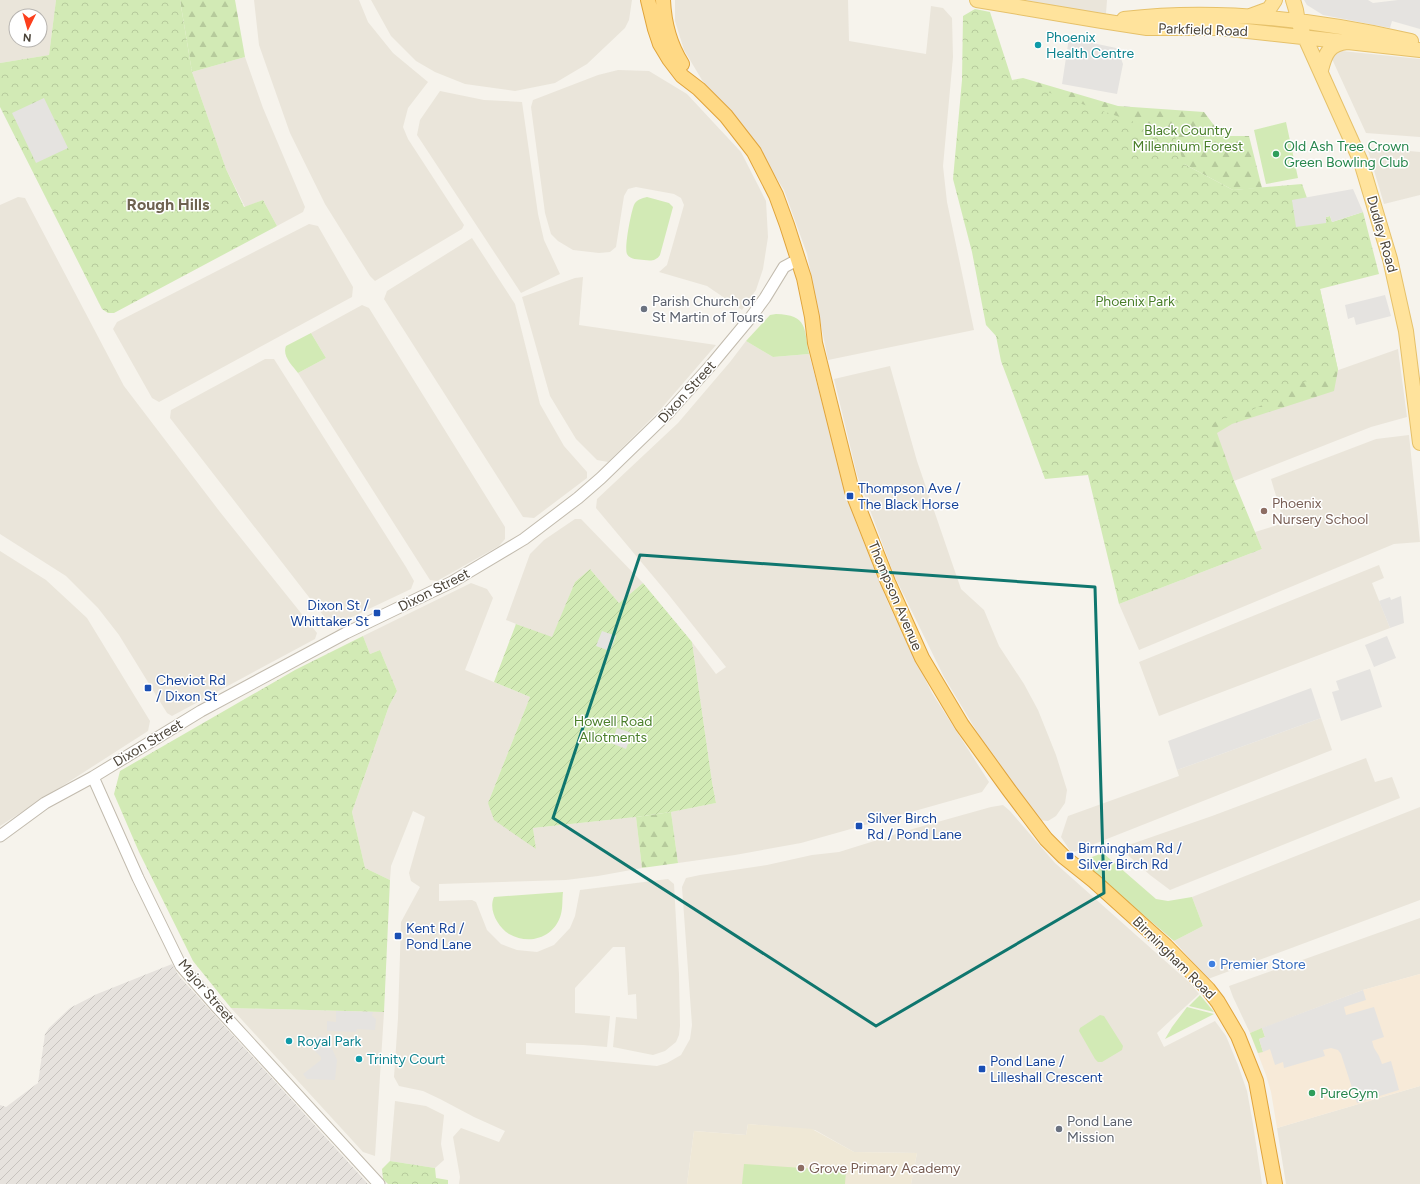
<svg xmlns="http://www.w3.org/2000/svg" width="1420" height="1184" font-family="Figtree,sans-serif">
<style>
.residential{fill:#eae5da;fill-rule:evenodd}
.commercial{fill:#f7ead8}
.industrial{fill:url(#industrial-furrows)}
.education{fill:#efe8d6}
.grass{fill:#d2eab5}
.forest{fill:url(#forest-firs)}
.park{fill:url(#park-crowns)}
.garden{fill:url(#garden-furrows)}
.parking{fill:#e5e3e0}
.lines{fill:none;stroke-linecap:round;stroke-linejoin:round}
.tertiary-casing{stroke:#c2bbae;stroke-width:13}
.primary-casing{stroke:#e6c16a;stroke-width:16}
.trunk-casing{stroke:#e0a43c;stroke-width:16}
.tertiary{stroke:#fff;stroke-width:11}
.primary{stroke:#ffe39c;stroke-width:14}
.trunk{stroke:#ffd985;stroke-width:14}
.marked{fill:none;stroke:#0f766e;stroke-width:3;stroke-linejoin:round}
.culture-dot{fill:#0f9aa8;stroke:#fff;stroke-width:1.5}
.leisure-dot{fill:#2e9e5b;stroke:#fff;stroke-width:1.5}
.worship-dot{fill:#6b7280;stroke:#fff;stroke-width:1.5}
.transit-dot{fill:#1a4fb4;stroke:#fff;stroke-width:1.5}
.education-dot{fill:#8d6e63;stroke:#fff;stroke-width:1.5}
.shop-dot{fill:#3f7fe0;stroke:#fff;stroke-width:1.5}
.labels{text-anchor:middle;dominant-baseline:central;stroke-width:3;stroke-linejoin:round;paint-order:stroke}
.street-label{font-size:14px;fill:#4b4439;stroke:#fff}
.culture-label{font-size:14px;fill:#0d838f;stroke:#fff;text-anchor:start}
.park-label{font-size:14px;fill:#4a7f2a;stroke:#fff}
.leisure-label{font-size:14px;fill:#27864d;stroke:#fff;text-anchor:start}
.worship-label{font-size:14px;fill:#5b616d;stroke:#fff;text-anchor:start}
.transit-label{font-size:14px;fill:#164399;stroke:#fff;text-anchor:start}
.education-label{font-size:14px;fill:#785e54;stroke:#fff;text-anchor:start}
.shop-label{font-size:14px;fill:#366cbe;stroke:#fff;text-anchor:start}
.quarter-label{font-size:16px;font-weight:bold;fill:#6e6250;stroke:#fff}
</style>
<defs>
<pattern id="industrial-furrows" width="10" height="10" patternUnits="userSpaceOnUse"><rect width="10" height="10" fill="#e6e2dd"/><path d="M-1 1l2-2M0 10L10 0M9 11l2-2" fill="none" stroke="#c7c3be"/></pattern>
<pattern id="forest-firs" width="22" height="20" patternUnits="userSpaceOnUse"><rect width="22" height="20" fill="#d2eab5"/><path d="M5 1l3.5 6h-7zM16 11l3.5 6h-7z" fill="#b6ca9c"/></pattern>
<pattern id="park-crowns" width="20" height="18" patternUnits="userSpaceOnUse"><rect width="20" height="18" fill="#d2eab5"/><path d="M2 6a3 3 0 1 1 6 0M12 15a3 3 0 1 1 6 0" fill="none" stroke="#b6ca9c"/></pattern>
<pattern id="garden-furrows" width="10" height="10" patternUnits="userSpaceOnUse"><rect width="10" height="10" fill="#d2eab5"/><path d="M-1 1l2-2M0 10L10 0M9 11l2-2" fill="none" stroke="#b6ca9c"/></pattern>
</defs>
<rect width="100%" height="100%" fill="#f6f3ec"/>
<!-- residential -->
<path class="residential" d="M 0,0 L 56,0 L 49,55 L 0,63 ZM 16,16 L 40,16 L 40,40 L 16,40 Z
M 254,0 L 359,0 L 368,22 L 393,53 L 428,82 L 408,108 L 403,127 L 408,139 L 464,225 L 462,229 L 375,281 L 370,276 L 325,204 L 290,133 L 259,45 Z
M 371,0 L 632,0 L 629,20 L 625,28 L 587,64 L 555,83 L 515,91 L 465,84 L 435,72 L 416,61 L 391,36 Z
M 675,0 L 848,0 L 849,41 L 926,54 L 931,6 L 943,8 L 952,18 L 953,57 L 943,166 L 947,202 L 974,330 L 828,360 L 807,254 L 784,190 L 760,152 L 737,120 L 702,80 L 684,50 L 675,21 Z
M 1024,0 L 1107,0 L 1106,14 L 1098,13 Z
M 1342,51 L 1420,59 L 1420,137 L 1366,133 L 1332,59 L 1335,54 Z
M 245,57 L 263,108 L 305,207 L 303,212 L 277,226 L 263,200 L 245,207 L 226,169 L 192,72 Z
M 618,70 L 649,71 L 687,94 L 741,152 L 766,201 L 768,237 L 763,269 L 756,290 L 742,310 L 707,286 L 659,272 L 667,265 L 684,205 L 681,198 L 674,194 L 636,187 L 628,189 L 624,196 L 616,247 L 610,252 L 599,253 L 573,250 L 558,241 L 551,234 L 545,213 L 531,107 L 533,100 L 598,75 Z
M 440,91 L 484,100 L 522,102 L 538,214 L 544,240 L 560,274 L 521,293 L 417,135 L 420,120 Z
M 1367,147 L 1420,152 L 1420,195 L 1384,204 Z
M 18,197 L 25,198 L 124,386 L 220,512 L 317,633 L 315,639 L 172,716 L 167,713 L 119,635 L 98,608 L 66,576 L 0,534 L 0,205 Z
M 309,224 L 318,226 L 353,287 L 352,297 L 159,402 L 152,398 L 113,329 L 117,322 Z
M 472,238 L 515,304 L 540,404 L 564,446 L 587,472 L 587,478 L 534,518 L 523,517 L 384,299 L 387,291 Z
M 583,277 L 579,325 L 716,345 L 660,410 L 608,462 L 597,460 L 576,439 L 550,396 L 522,297 L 575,278 Z
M 362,305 L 369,308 L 505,527 L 505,539 L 499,546 L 437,581 L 430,580 L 298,373 L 326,358 L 311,333 Z
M 746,341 L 773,357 L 809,354 L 846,493 L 856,523 L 889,605 L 932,693 L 989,782 L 982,792 L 801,843 L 735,855 L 678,863 L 671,812 L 716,803 L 712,782 L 692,642 L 716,674 L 726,667 L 668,594 L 596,508 L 597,499 L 678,423 L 730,362 Z
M 1398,349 L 1407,417 L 1371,427 L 1234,481 L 1209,445 L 1212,425 L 1296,385 Z
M 265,359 L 274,359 L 406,567 L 414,581 L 411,589 L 335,625 L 329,623 L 170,418 L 171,410 Z
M 890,366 L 917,461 L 961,589 L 984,610 L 999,646 L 1024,684 L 1038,710 L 1056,755 L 1067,790 L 1065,803 L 1056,816 L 1048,821 L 1038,820 L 994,760 L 944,677 L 894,575 L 857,475 L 834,379 Z
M 1409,435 L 1420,542 L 1394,544 L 1139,650 L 1119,604 L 1262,549 L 1255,532 L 1284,523 L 1271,479 L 1376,439 Z
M 575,519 L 581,519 L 643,583 L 619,603 L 590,569 L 575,582 L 552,638 L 506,620 L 530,554 L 544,540 Z
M 0,551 L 46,580 L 87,618 L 150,721 L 148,731 L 0,826 Z
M 1379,565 L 1384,578 L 1372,583 L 1390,628 L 1159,716 L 1139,662 Z
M 471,583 L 487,589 L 493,598 L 465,670 L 530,697 L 488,803 L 536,849 L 533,828 L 636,817 L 642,868 L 598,876 L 566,880 L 439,884 L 439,901 L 472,900 L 476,902 L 487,930 L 501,944 L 517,950 L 537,952 L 554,945 L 570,928 L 575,916 L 580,890 L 668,879 L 674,884 L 679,974 L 680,1026 L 679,1035 L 676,1042 L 665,1051 L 653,1055 L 613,1047 L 616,1017 L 637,1019 L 636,994 L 628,995 L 625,947 L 613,947 L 575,988 L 575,1013 L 610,1016 L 607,1047 L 583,1045 L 526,1043 L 526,1054 L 657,1066 L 667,1063 L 681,1055 L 690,1039 L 692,1025 L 682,887 L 686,878 L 700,875 L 767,865 L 812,855 L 839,852 L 916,828 L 991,807 L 1003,805 L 1010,811 L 1055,863 L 1190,983 L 1199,994 L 1157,1033 L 1164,1047 L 1215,1021 L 1226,1036 L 1238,1065 L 1247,1091 L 1253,1124 L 1262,1184 L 911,1184 L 917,1153 L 854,1152 L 815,1130 L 748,1124 L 746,1135 L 694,1131 L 687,1184 L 459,1184 L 460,1177 L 453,1137 L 461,1128 L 499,1142 L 505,1131 L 474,1117 L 440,1099 L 423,1091 L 399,1086 L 394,1077 L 398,1018 L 401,922 L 420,887 L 411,881 L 409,873 L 425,817 L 413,811 L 391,866 L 390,880 L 365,868 L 352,812 L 389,706 L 397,691 L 380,650 L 370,654 L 363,636 Z
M 1321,718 L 1332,750 L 1074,852 L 1071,852 L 1061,837 L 1068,816 L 1179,776 L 1177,770 Z
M 1366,758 L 1375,782 L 1392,777 L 1400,798 L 1170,890 L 1150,875 L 1120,848 L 1212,816 Z
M 1420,807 L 1420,900 L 1208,979 L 1174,941 L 1203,926 L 1192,897 Z
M 1420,918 L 1420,974 L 1363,990 L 1250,1033 L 1233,997 L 1229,986 Z
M 231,1008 L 384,1012 L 375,1156 L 363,1152 Z
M 1420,1086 L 1420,1184 L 1286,1184 L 1277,1128 Z
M 395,1101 L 426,1106 L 444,1115 L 441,1144 L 444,1160 L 435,1168 L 390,1161 Z"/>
<!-- commercial -->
<path class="commercial" d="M 1420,974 L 1420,1086 L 1277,1128 L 1271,1092 L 1266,1075 L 1250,1033 L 1363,990 Z"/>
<!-- industrial -->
<path class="industrial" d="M 172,964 L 179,976 L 368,1184 L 0,1184 L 0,1105 L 6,1107 L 38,1083 L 45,1034 L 49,1028 L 70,1008 L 97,994 Z"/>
<!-- education -->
<path class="education" d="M 748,1124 L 812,1129 L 854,1152 L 917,1153 L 911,1184 L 687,1184 L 694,1131 L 746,1135 Z"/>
<!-- grass -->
<path class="grass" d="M 1286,122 L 1298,178 L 1266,184 L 1254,130 Z
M 647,197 L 669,203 L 673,207 L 660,255 C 656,261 651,261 644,260 C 638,259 630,260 627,254 C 624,248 631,212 634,205 C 636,200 642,198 647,197 Z
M 776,314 C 808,315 804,328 809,354 L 773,357 L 746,341 L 770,315 Z
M 311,333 L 326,358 L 298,373 C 292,365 282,356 286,346 Z
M 1103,853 L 1156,899 L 1168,901 L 1192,897 L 1203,926 L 1174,941 L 1077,858 L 1089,858 Z
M 563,892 C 562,899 563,907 561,914 C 555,937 530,946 509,934 C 498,927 488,910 494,897 Z
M 1200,995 L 1214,1012 L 1189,1006 Z
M 1187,1007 L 1214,1014 L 1165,1039 L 1172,1027 Z
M 1100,1015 L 1104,1016 L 1123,1046 L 1122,1050 L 1102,1062 L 1098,1062 L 1095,1059 L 1079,1031 L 1080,1028 Z
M 1262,1028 L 1265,1037 L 1259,1039 L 1263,1052 L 1258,1053 L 1250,1033 Z
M 744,1164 L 846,1171 L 845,1184 L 742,1184 Z"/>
<!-- forest -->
<path class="forest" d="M 180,0 L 235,0 L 245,57 L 192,72 Z
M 1023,78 L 1118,106 L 1204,112 L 1222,136 L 1249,136 L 1262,188 L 1233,190 L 1184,164 L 1012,80 Z
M 1320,289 L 1338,370 L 1334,391 L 1232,424 L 1217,433 L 1234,481 L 1226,477 L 1204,437 L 1215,414 Z
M 671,812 L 678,863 L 642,868 L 636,817 Z"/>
<!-- park -->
<path class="park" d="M 56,0 L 180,0 L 192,72 L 226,169 L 244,207 L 263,200 L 277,226 L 114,313 L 108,313 L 102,309 L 0,107 L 0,63 L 49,55 Z
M 975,9 L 990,12 L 1012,80 L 1175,136 L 1184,164 L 1233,190 L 1302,184 L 1307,198 L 1292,201 L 1326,223 L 1326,217 L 1330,216 L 1332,222 L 1363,212 L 1379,274 L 1320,289 L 1338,370 L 1296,385 L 1285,394 L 1252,410 L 1216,421 L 1212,425 L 1209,432 L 1209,445 L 1234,481 L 1262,549 L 1119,604 L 1088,475 L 1045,479 L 1001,361 L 996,336 L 986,325 L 972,252 L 953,179 L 962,80 L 963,16 Z
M 363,636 L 370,654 L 380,650 L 397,691 L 389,706 L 352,812 L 365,868 L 390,880 L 384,1012 L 231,1008 L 193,961 L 139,852 L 114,794 L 120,771 L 295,670 Z
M 390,1161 L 435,1168 L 436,1178 L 448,1180 L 448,1184 L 388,1184 L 383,1179 L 382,1169 Z"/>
<!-- garden -->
<path class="garden" d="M 590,569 L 619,603 L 643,583 L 692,642 L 712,782 L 716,803 L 671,812 L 636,817 L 533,828 L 536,849 L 494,820 L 488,803 L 530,697 L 494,682 L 516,624 L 552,637 L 575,582 Z"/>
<!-- parking -->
<path class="parking" d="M 1304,0 L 1368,0 L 1373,3 L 1398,0 L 1420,0 L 1420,29 L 1392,21 L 1390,28 L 1323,15 L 1307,5 Z
M 1069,38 L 1121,49 L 1120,56 L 1123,64 L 1117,94 L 1062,84 Z
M 44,98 L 68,148 L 36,163 L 12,113 Z
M 1353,189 L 1363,212 L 1332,222 L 1330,216 L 1326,217 L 1326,223 L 1296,227 L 1292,200 Z
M 1385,295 L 1391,316 L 1356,325 L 1354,317 L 1348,319 L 1345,305 Z
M 1401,596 L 1404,623 L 1390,628 L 1379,601 L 1390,597 L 1391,600 Z
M 602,631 L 616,636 L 610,651 L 596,646 Z
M 1387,636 L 1396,658 L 1374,667 L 1365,645 Z
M 1370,669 L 1382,707 L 1341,721 L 1332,692 L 1339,690 L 1336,681 Z
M 1311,688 L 1321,718 L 1177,770 L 1168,741 Z
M 617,728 L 632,733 L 626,749 L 611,743 Z
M 1363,990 L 1366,1000 L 1344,1007 L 1346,1015 L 1374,1007 L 1384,1037 L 1372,1041 L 1374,1048 L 1379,1056 L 1382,1064 L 1391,1061 L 1399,1090 L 1357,1103 L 1341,1054 L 1338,1050 L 1331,1048 L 1323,1050 L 1325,1056 L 1284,1068 L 1283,1062 L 1275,1065 L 1270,1049 L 1263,1052 L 1259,1039 L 1265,1037 L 1262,1028 Z
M 336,1011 L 373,1012 L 372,1016 L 376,1019 L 375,1030 L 357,1029 L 356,1032 L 327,1031 L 327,1021 L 336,1022 Z
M 318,1036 L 327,1037 L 337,1060 L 335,1080 L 307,1079 L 303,1074 L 321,1060 L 321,1057 L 309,1045 Z"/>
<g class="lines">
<!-- tertiary casing -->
<g class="tertiary-casing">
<path id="tertiary" d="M 93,777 L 138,878 L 181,966 L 215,1005 L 379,1184
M 0,836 L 45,803 L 93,777 L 201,711 L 346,633 L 452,582 L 524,539 L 578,498 L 601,478 L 669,412 L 712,364 L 751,317 L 765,298 L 784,267 L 799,259"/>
</g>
<!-- primary casing -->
<g class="primary-casing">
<path id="primary" d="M 977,0 L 1102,21 L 1147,28 L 1220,28 L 1420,50
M 1293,0 L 1296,10 L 1298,22 L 1361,162 L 1390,259 L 1406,331 L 1420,443
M 1250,16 L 1269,9 L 1275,0
M 1124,19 C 1218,8 1319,20 1411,41
M 1321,70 C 1325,54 1329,44 1347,42"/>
</g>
<!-- trunk casing -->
<g class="trunk-casing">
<path id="trunk" d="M 648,0 L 655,29 L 660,44 L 669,59 L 682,76 L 699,89 L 726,116 L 754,152 L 776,195 L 787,225 L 804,278 L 812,317 L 815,343 L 852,491 L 888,582 L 922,658 L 962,725 L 1009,790 L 1046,839 L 1064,857 L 1094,881 L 1166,946 L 1208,989 L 1218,1002 L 1238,1036 L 1256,1081 L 1275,1184
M 663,0 C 664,22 670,45 682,64"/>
</g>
<!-- tertiary -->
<use href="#tertiary" class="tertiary"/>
<!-- primary -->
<use href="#primary" class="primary"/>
<!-- trunk -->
<use href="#trunk" class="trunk"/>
</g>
<!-- marked area -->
<path class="marked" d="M 640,555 L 1095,587 L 1104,893 L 876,1026 L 553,818 Z"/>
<!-- markers -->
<g class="culture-dot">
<circle cx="1038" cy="45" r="4"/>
<circle cx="289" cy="1041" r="4"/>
<circle cx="359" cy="1059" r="4"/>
</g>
<g class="leisure-dot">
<circle cx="1276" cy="154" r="4"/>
<circle cx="1312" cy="1093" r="4"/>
</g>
<g class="worship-dot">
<circle cx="644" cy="309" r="4"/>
<circle cx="1059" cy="1129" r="4"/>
</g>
<g class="transit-dot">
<rect x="846" y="492" width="8" height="8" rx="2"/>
<rect x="373" y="609" width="8" height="8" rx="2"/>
<rect x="144" y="684" width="8" height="8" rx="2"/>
<rect x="855" y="822" width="8" height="8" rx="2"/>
<rect x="1066" y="852" width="8" height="8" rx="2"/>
<rect x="394" y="932" width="8" height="8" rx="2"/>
<rect x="978" y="1065" width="8" height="8" rx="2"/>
</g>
<g class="education-dot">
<circle cx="1264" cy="511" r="4"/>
<circle cx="801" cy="1168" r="4"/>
</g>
<circle class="shop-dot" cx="1212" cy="964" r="4"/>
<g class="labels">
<!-- street labels -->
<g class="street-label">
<text transform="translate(1203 30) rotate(2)">Parkfield Road</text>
<text transform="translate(1382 234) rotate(74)">Dudley Road</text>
<text transform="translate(687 392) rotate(-48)">Dixon Street</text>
<text transform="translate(434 590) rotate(-27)">Dixon Street</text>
<text transform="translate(895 596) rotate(67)">Thompson Avenue</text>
<text transform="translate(148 743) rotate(-31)">Dixon Street</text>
<text transform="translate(1174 958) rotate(45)">Birmingham Road</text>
<text transform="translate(206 991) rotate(50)">Major Street</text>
</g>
<!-- culture labels -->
<g class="culture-label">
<text x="1046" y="37">Phoenix<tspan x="1046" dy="16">Health Centre</tspan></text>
<text x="297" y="1041">Royal Park</text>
<text x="367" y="1059">Trinity Court</text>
</g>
<!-- park labels -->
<g class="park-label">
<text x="1188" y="130">Black Country<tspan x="1188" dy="16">Millennium Forest</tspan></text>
<text x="1135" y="301">Phoenix Park</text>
<text x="613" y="721">Howell Road<tspan x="613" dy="16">Allotments</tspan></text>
</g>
<!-- leisure labels -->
<g class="leisure-label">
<text x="1284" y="146">Old Ash Tree Crown<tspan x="1284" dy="16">Green Bowling Club</tspan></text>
<text x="1320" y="1093">PureGym</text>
</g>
<!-- worship labels -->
<g class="worship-label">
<text x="652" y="301">Parish Church of<tspan x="652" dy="16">St Martin of Tours</tspan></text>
<text x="1067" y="1121">Pond Lane<tspan x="1067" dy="16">Mission</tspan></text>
</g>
<!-- transit labels -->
<g class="transit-label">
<text x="858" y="488">Thompson Ave /<tspan x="858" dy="16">The Black Horse</tspan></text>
<text x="369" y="605" text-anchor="end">Dixon St /<tspan x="369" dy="16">Whittaker St</tspan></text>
<text x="156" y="680">Cheviot Rd<tspan x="156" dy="16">/ Dixon St</tspan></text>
<text x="867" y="818">Silver Birch<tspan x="867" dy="16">Rd / Pond Lane</tspan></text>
<text x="1078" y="848">Birmingham Rd /<tspan x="1078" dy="16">Silver Birch Rd</tspan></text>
<text x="406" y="928">Kent Rd /<tspan x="406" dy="16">Pond Lane</tspan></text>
<text x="990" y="1061">Pond Lane /<tspan x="990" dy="16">Lilleshall Crescent</tspan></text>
</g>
<!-- education labels -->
<g class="education-label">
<text x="1272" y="503">Phoenix<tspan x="1272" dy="16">Nursery School</tspan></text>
<text x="809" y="1168">Grove Primary Academy</text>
</g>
<!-- shop labels -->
<g class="shop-label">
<text x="1220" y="964">Premier Store</text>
</g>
<!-- quarter labels -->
<g class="quarter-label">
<text x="168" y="204">Rough Hills</text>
</g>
</g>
<!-- north arrow -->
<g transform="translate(28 28) rotate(185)"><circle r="19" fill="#ffffff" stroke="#b7b4b0"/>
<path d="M0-3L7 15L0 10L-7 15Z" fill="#fc3f1d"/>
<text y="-6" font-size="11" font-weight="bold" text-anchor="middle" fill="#4b4439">N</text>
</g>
</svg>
